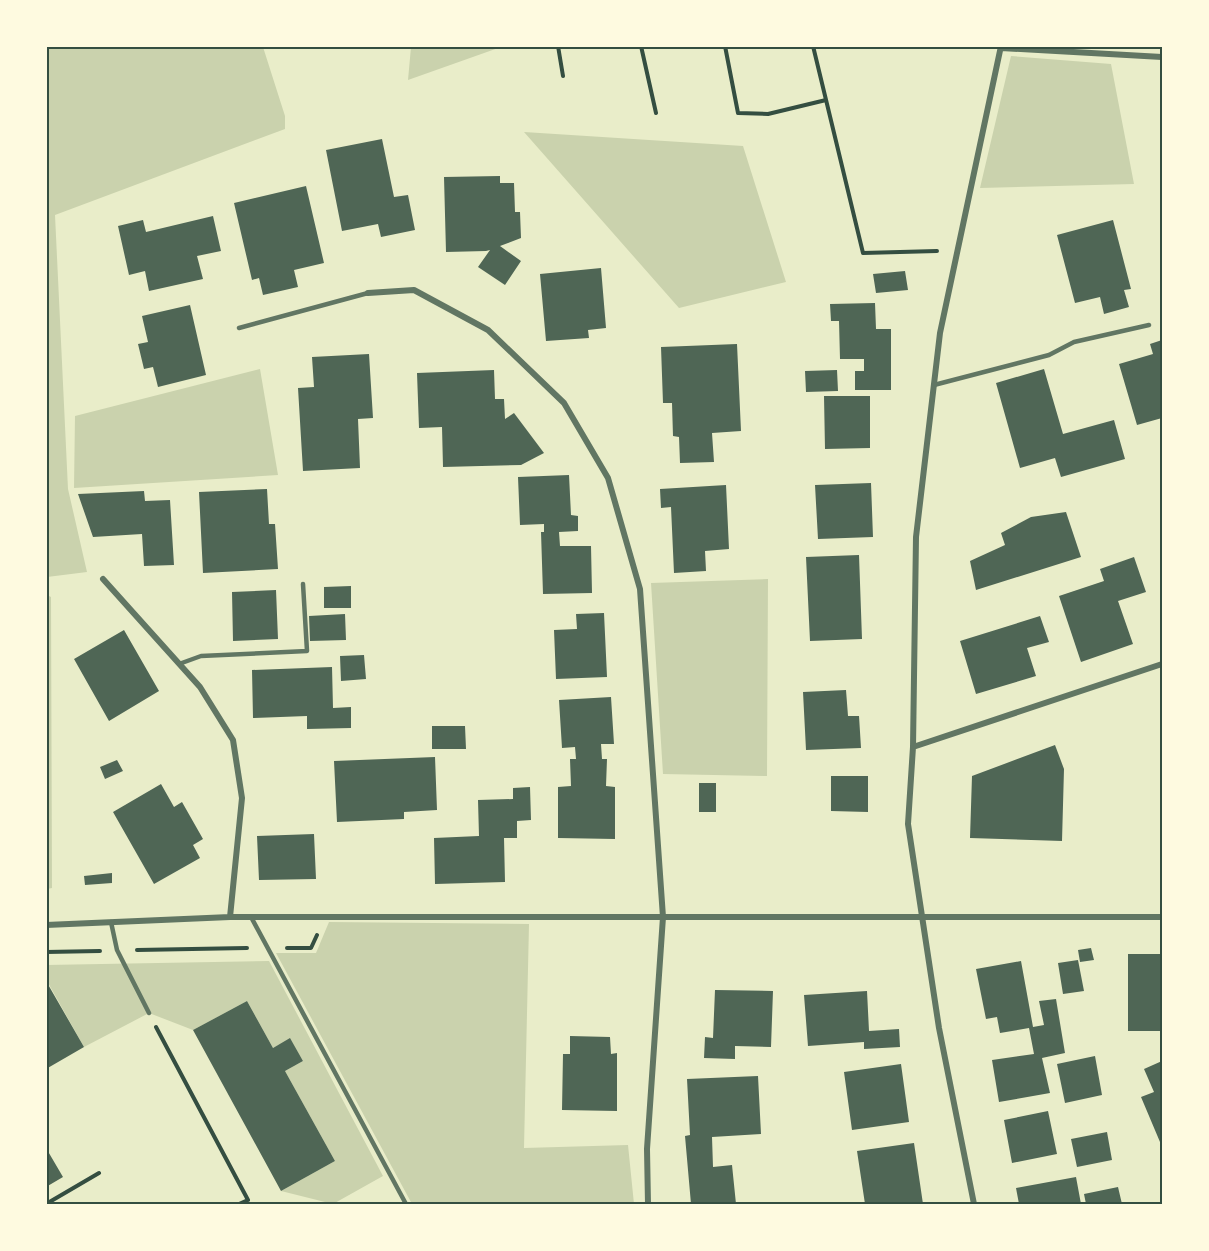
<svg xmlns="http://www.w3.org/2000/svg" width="1209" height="1251" font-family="Overpass,sans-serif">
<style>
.green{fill:#cad2ad}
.building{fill:#4f6655}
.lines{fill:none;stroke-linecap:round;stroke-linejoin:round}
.path{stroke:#344e41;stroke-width:4}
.service{stroke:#617663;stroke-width:4.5}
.minor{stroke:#617663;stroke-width:6}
.neatline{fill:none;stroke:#344e41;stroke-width:2}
</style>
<rect width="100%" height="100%" fill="#e9edc9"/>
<!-- green -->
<path class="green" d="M 46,47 L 263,47 L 285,116 L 285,129 L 55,215 L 68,489 L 87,572 L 47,577 Z
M 411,47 L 411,46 L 501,47 L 408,80 Z
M 1011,56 L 1111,64 L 1134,184 L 980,188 Z
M 524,132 L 743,146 L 786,282 L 679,308 Z
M 260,369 L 278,475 L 74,488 L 75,416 Z
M 768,579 L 767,776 L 663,774 L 651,583 Z
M 47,595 L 51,597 L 52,888 L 47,889 Z
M 329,922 L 529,924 L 524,1148 L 628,1145 L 634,1204 L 412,1204 L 276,953 L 316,953 Z
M 269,961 L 383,1176 L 333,1204 L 281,1191 L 335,1161 L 285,1071 L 303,1061 L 290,1039 L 273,1048 L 247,1001 L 193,1030 L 149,1013 L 84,1047 L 47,981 L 46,965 Z"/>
<!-- building -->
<path class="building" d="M 382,139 L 394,197 L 408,195 L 415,230 L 381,237 L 378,224 L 342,231 L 326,150 Z
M 500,176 L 500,183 L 514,183 L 515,212 L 520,212 L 521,238 L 500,246 L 521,261 L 505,285 L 478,267 L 490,250 L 486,251 L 446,252 L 444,177 Z
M 306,186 L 324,263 L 294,270 L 298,287 L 263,295 L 259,278 L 252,280 L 234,203 Z
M 213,216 L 221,251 L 197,256 L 203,279 L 149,291 L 145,271 L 129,275 L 118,226 L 143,220 L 146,232 Z
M 1113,220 L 1131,289 L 1124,290 L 1129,307 L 1104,314 L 1100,297 L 1075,303 L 1057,235 Z
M 601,268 L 606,328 L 588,330 L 589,338 L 546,341 L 540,274 Z
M 905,271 L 908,290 L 876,293 L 873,274 Z
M 875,303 L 876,329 L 891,329 L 891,390 L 855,390 L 855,371 L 864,371 L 864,359 L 840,359 L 839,321 L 831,321 L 830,304 Z
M 190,305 L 206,375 L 158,387 L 153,367 L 144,369 L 138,344 L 148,342 L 142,316 Z
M 1162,340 L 1162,418 L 1137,425 L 1119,364 L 1153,354 L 1150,344 Z
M 737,344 L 741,431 L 712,433 L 714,462 L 680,463 L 679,437 L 673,436 L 672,403 L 663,403 L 661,347 Z
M 369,354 L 373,418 L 358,419 L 360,468 L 303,471 L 298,388 L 314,387 L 312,357 Z
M 1044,369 L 1063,434 L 1114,420 L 1125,459 L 1061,477 L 1055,458 L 1020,468 L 996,383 Z
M 494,370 L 495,399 L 504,399 L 505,419 L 514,413 L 544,453 L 521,465 L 443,467 L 442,427 L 419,428 L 417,373 Z
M 837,370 L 838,391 L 806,392 L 805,371 Z
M 824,396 L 870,396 L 870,448 L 825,449 Z
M 569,475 L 571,515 L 578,516 L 578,531 L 559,532 L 560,546 L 591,546 L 592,593 L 543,594 L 541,532 L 544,532 L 544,524 L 520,525 L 518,477 Z
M 871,483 L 873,537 L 818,539 L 815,485 Z
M 726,485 L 729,549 L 705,551 L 706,571 L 674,573 L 671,507 L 661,508 L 660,489 Z
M 267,489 L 269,524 L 275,524 L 278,569 L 203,573 L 199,492 Z
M 144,491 L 145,501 L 170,500 L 174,565 L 144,566 L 142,534 L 93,537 L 78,494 Z
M 1066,512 L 1081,557 L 976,590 L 970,561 L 1005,545 L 1001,533 L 1031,517 Z
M 859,555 L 862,639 L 810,641 L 806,557 Z
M 1134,557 L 1146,592 L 1118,601 L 1133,644 L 1081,662 L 1059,596 L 1104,581 L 1100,569 Z
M 351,586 L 351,608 L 324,608 L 324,587 Z
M 276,590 L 278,639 L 233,641 L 232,592 Z
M 604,613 L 607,677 L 556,679 L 554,630 L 577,629 L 576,614 Z
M 345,614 L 346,640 L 310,641 L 309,616 Z
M 1040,616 L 1049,642 L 1027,648 L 1036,676 L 976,694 L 960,641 Z
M 124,630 L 159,691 L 109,721 L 74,659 Z
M 364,655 L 366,679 L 341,681 L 340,656 Z
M 332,667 L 333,708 L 351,707 L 351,728 L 307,729 L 307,716 L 253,718 L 252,670 Z
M 846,690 L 848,716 L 859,716 L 861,748 L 806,750 L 803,692 Z
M 611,697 L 614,744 L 601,744 L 602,759 L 607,759 L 606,786 L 615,787 L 615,839 L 558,838 L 558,787 L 571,786 L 570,759 L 576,759 L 575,747 L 562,748 L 559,700 Z
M 432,726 L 465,726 L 466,749 L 432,749 Z
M 1055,745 L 1064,769 L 1062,841 L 970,838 L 972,776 Z
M 435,757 L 437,810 L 404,812 L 404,819 L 337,822 L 334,761 Z
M 117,760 L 123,771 L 105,779 L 100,767 Z
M 831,776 L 868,776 L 868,812 L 831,811 Z
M 699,783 L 716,783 L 716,812 L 699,812 Z
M 161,784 L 174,807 L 182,802 L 203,839 L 193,845 L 200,858 L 154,884 L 113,812 Z
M 530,787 L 531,820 L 517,821 L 517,838 L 504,838 L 505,882 L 435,884 L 434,838 L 479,836 L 478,800 L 513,799 L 513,788 Z
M 314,834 L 316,879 L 259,880 L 257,836 Z
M 112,873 L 112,883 L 85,885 L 84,876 Z
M 1091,948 L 1094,960 L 1080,962 L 1078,950 Z
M 1128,954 L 1162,954 L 1162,1031 L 1128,1031 Z
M 1078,960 L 1084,991 L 1063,994 L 1058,963 Z
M 1021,961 L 1033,1027 L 1044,1025 L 1039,1001 L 1056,999 L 1065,1053 L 1042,1058 L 1050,1093 L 999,1102 L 992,1060 L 1034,1054 L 1029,1028 L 1000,1033 L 997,1017 L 986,1019 L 976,969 Z
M 46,981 L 84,1047 L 46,1069 Z
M 715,990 L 773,991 L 771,1047 L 735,1046 L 735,1059 L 704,1058 L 705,1037 L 713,1038 Z
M 867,991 L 869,1031 L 899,1029 L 900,1047 L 864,1049 L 864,1042 L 808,1046 L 804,995 Z
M 247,1001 L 273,1048 L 290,1038 L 303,1061 L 285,1071 L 335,1161 L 281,1191 L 193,1030 Z
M 570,1036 L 610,1037 L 611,1054 L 617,1053 L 617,1111 L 562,1110 L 563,1054 L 570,1054 Z
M 1095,1056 L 1102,1095 L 1065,1103 L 1057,1064 Z
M 1162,1061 L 1162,1141 L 1160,1142 L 1141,1097 L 1154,1092 L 1144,1069 Z
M 901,1064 L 909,1122 L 852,1130 L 844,1072 Z
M 758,1076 L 761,1134 L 712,1137 L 713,1167 L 732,1165 L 736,1204 L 691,1204 L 685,1136 L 690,1135 L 687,1079 Z
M 1048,1111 L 1057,1154 L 1012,1163 L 1004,1120 Z
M 1107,1132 L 1112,1160 L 1077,1167 L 1071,1139 Z
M 914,1143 L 923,1204 L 865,1204 L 857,1151 Z
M 46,1148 L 63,1177 L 46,1187 Z
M 1076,1177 L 1081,1204 L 1019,1204 L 1016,1188 Z
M 1118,1187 L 1122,1204 L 1086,1204 L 1084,1194 Z"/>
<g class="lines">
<!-- path -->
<path class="path" d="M 558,46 L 563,76
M 641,46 L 656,113
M 725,46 L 738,113 L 768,114 L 826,100
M 813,46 L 863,253 L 937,251
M 287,948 L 311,948 L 317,935
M 137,950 L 247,948
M 46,952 L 100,951
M 156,1027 L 248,1200 L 239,1204
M 46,1204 L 99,1173"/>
<!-- service -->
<path class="service" d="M 239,328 L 368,293
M 934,385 L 1049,355 L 1074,342 L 1149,325
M 179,664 L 201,656 L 307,651 L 303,584
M 251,917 L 406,1204
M 111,922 L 117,950 L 149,1013"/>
<!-- minor -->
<path class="minor" d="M 1001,48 L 1162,57
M 368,293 L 414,290 L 488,330 L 564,403 L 608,478 L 640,589 L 663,917 L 647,1149 L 648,1204
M 103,579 L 200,687 L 233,740 L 242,798 L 230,917
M 913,747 L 1162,664
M 46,925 L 230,917 L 1162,917
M 974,1204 L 939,1028 L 908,824 L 913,747 L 916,537 L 940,333 L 1001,46"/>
</g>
<!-- border -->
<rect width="1209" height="1251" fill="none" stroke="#fefae0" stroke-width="96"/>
<rect x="48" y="48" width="1113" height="1155" class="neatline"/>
</svg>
